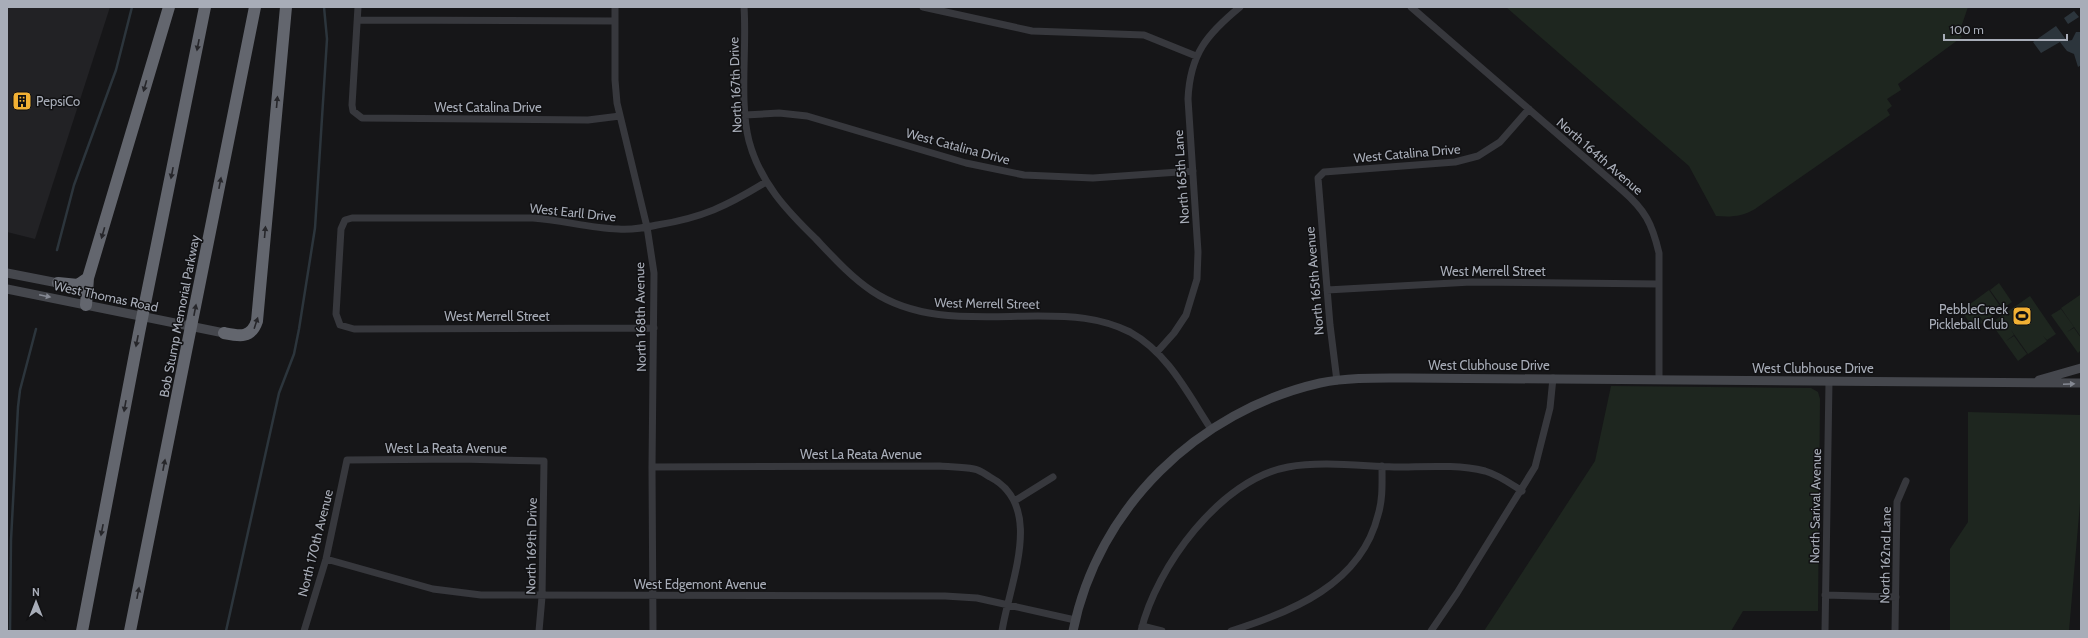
<svg xmlns="http://www.w3.org/2000/svg" width="2088" height="638" font-family="Cabin,sans-serif">
<style>
.built{fill:#222225}
.green{fill:#1e261f}
.water{fill:#2c353c}
.lines{fill:none;stroke-linecap:round;stroke-linejoin:round}
.stream{stroke:#2c353c;stroke-width:2.5}
.street{stroke:#37383d;stroke-width:7}
.secondary{stroke:#45474d;stroke-width:9}
.highway{stroke:#63666e;stroke-width:12}
.oneway{fill:#26262a}
.oneway2{fill:#858993}
.labels{text-anchor:middle;dominant-baseline:central;stroke-width:3;stroke-linejoin:round;paint-order:stroke}
.street-label{font-size:13px;fill:#a8adb8;stroke:#111113}
.poi-label{font-size:13px;fill:#a8adb8;stroke:#111113;text-anchor:start}
</style>
<rect width="100%" height="100%" fill="#161618"/>
<!-- built -->
<path class="built" d="M 7,7 L 110,7 L 35,239 L 7,232 Z"/>
<!-- green -->
<path class="green" d="M 1506,7 L 1968,7 L 1959,33 L 1962,37 L 1898,84 L 1901,90 L 1887,99 L 1892,106 L 1887,110 L 1890,115 L 1755,209 C 1741,217 1731,217 1716,216 L 1689,166 Z
M 1999,283 L 2012,302 L 2003,308 L 1990,290 Z
M 1989,290 L 2002,309 L 1984,322 L 1970,304 Z
M 2080,295 L 2081,297 L 2081,337 L 2061,308 Z
M 2030,296 L 2056,334 L 2047,340 L 2043,336 L 2047,341 L 2028,354 L 2011,330 L 2014,335 L 2006,341 L 2014,336 L 2027,354 L 2018,361 L 1991,323 Z
M 1970,304 L 1983,322 L 1974,329 L 1961,310 Z
M 2061,309 L 2074,327 L 2067,332 L 2074,328 L 2081,338 L 2081,350 L 2078,353 L 2051,315 Z
M 1611,386 L 1811,388 L 1818,392 L 1820,399 L 1818,611 L 1743,611 L 1731,631 L 1484,631 L 1595,461 Z
M 1968,412 L 2081,415 L 2081,492 L 2069,631 L 1950,631 L 1950,549 L 1968,522 Z"/>
<!-- water -->
<path class="water" d="M 2074,11 L 2079,17 L 2068,24 L 2064,18 Z
M 2056,26 L 2067,41 L 2072,40 L 2076,32 L 2081,32 L 2081,65 L 2078,67 L 2074,54 L 2067,51 L 2060,42 L 2041,53 L 2033,42 Z"/>
<g class="lines">
<!-- stream -->
<path class="stream" d="M 57,250 L 74,185 L 116,70 L 132,7
M 10,631 L 11,540 L 18,407 L 20,390 L 36,329
M 226,631 L 279,393 L 294,354 L 299,329 L 315,228 L 327,39 L 324,7"/>
<!-- street -->
<path class="street" d="M 358,7 L 352,105 L 353,111 L 362,118 L 588,120 L 620,116
M 615,7 L 615,80 L 617,103 L 647,227 L 654,273 L 652,467 L 653,631
M 744,7 C 747,49 739,102 749,141 C 760,182 786,210 816,239 C 833,257 851,277 872,291 C 921,324 982,316 1038,316 C 1070,316 1100,317 1130,332 C 1168,353 1188,394 1211,429
M 923,7 L 1032,31 L 1144,35 L 1196,56
M 1411,7 L 1622,190 C 1645,210 1652,223 1659,253 L 1659,379
M 358,20 L 615,21
M 745,115 L 779,113 L 807,116 L 966,163 L 1024,175 L 1093,178 L 1193,171
M 1327,290 L 1471,282 L 1659,284
M 654,328 L 354,329 L 340,325 L 336,314 L 341,229 L 345,220 L 352,218 L 533,218 C 562,220 589,228 618,229 C 631,230 644,228 657,225 C 702,218 727,206 766,182
M 1157,352 L 1174,333 L 1186,315 L 1197,279 L 1198,252 L 1188,99 C 1190,54 1207,34 1240,7
M 1337,381 L 1330,325 L 1318,178 L 1324,172 L 1455,162 L 1478,156 L 1500,142 L 1529,109
M 652,467 L 940,466 C 951,467 963,467 974,469 C 980,470 985,474 990,477 C 1046,506 1009,584 1002,631
M 1016,500 L 1053,477
M 326,559 L 433,589 L 481,595 L 945,596 L 977,598 L 1075,620
M 1825,595 L 1896,597
M 1142,626 L 1162,631
M 304,631 L 326,559 L 347,460 L 460,459 L 544,461 L 542,597 L 539,631
M 1141,631 C 1156,567 1221,479 1288,467 C 1321,461 1361,466 1394,467 C 1424,467 1456,464 1485,471 C 1499,475 1511,484 1522,491
M 1231,631 C 1292,612 1361,584 1378,515 C 1383,499 1382,483 1382,466
M 1431,631 L 1457,593 L 1535,467 L 1550,408 L 1553,378
M 1825,631 L 1829,381
M 1895,631 L 1897,502 L 1906,481"/>
<!-- secondary -->
<path class="secondary" d="M 7,273 L 58,283
M 7,289 L 224,333
M 2039,380 L 2081,368
M 1073,631 C 1098,507 1198,411 1320,383 C 1349,377 1379,378 1408,378 L 2081,383"/>
<!-- highway -->
<path class="highway" d="M 58,283 L 78,285 L 88,278
M 86,305 L 88,278 L 169,7
M 224,333 C 239,336 251,339 257,321 L 286,7
M 82,631 L 139,333 L 205,7
M 130,631 L 255,7"/>
</g>
<!-- one-way arrows -->
<defs><path id="oneway-solid" d="M-6-.8H1V-3.2L6.5 0L1 3.2V.8H-6Z"/></defs>
<g class="oneway">
<use href="#oneway-solid" transform="translate(198 45) rotate(101)"/>
<use href="#oneway-solid" transform="translate(145 86) rotate(106)"/>
<use href="#oneway-solid" transform="translate(277 102) rotate(-85)"/>
<use href="#oneway-solid" transform="translate(172 173) rotate(101)"/>
<use href="#oneway-solid" transform="translate(220 183) rotate(-79)"/>
<use href="#oneway-solid" transform="translate(265 232) rotate(-85)"/>
<use href="#oneway-solid" transform="translate(103 233) rotate(106)"/>
<use href="#oneway-solid" transform="translate(195 310) rotate(-79)"/>
<use href="#oneway-solid" transform="translate(256 323) rotate(-72)"/>
<use href="#oneway-solid" transform="translate(137 341) rotate(101)"/>
<use href="#oneway-solid" transform="translate(125 406) rotate(100)"/>
<use href="#oneway-solid" transform="translate(164 465) rotate(-79)"/>
<use href="#oneway-solid" transform="translate(102 530) rotate(101)"/>
<use href="#oneway-solid" transform="translate(138 593) rotate(-79)"/>
</g>
<g class="oneway2">
<use href="#oneway-solid" transform="translate(45 296) rotate(12)"/>
<use href="#oneway-solid" transform="translate(2069 384) rotate(-2)"/>
</g>
<!-- icons -->
<defs>
<g id="building-square" transform="scale(1)"><rect x="-9" y="-9" width="18" height="18" rx="4" fill="#f2b134" stroke="#111113"/><path d="M-4-6H4V6H1V3H-1V6H-4ZM-2.5-4.3h1.7v1.8h-1.7ZM.8-4.3h1.7v1.8H.8ZM-2.5-1h1.7V.8h-1.7ZM.8-1h1.7V.8H.8Z" fill="#111"/></g>
<g id="stadium-square" transform="scale(1)"><rect x="-9" y="-9" width="18" height="18" rx="4" fill="#f2b134" stroke="#111113"/><path d="M0-5a6.5 5 0 1 0 0 10a6.5 5 0 1 0 0-10ZM-3.5-1.8h7v3.6h-7Z" fill="#111"/></g>
</defs>
<g fill-rule="evenodd">
<use href="#building-square" x="22" y="101"/>
<use href="#stadium-square" x="2022" y="316"/>
</g>
<g class="labels">
<!-- street labels -->
<g class="street-label">
<text transform="translate(735 85) rotate(-92)">North 167th Drive</text>
<text x="488" y="107">West Catalina Drive</text>
<text transform="translate(958 146) rotate(15)">West Catalina Drive</text>
<text transform="translate(1407 153) rotate(-5)">West Catalina Drive</text>
<text transform="translate(1600 156) rotate(41)">North 164th Avenue</text>
<text transform="translate(1181 177) rotate(-94)">North 165th Lane</text>
<text transform="translate(573 212) rotate(6)">West Earll Drive</text>
<text x="1493" y="271">West Merrell Street</text>
<text transform="translate(1314 281) rotate(-95)">North 165th Avenue</text>
<text transform="translate(106 296) rotate(12)">West Thomas Road</text>
<text transform="translate(987 303) rotate(1)">West Merrell Street</text>
<text transform="translate(179 316) rotate(-79)">Bob Stump Memorial Parkway</text>
<text x="497" y="316">West Merrell Street</text>
<text transform="translate(640 317) rotate(-91)">North 168th Avenue</text>
<text x="1489" y="365">West Clubhouse Drive</text>
<text x="1813" y="368">West Clubhouse Drive</text>
<text x="446" y="448">West La Reata Avenue</text>
<text x="861" y="454">West La Reata Avenue</text>
<text transform="translate(1815 506) rotate(-89)">North Sarival Avenue</text>
<text transform="translate(315 543) rotate(-76)">North 170th Avenue</text>
<text transform="translate(531 546) rotate(-89)">North 169th Drive</text>
<text transform="translate(1885 555) rotate(-89)">North 162nd Lane</text>
<text x="700" y="584">West Edgemont Avenue</text>
</g>
<!-- poi labels -->
<g class="poi-label">
<text x="36" y="101">PepsiCo</text>
<text x="2008" y="309" text-anchor="end">PebbleCreek<tspan x="2008" dy="15">Pickleball Club</tspan></text>
</g>
</g>
<!-- border -->
<rect width="2088" height="638" fill="none" stroke="#a8adb8" stroke-width="16"/>
<!-- north arrow -->
<g transform="translate(36 602)" stroke="#111113" stroke-width="3" paint-order="stroke">
<path d="M0-3L7 15L0 10L-7 15Z" fill="#a8adb8"/>
<text y="-6" font-size="11" font-weight="bold" text-anchor="middle" fill="#a8adb8">N</text>
</g>
<!-- scale -->
<path d="M1944 34v6h123v-6" fill="none" stroke="#a8adb8" stroke-width="2"/>
<text x="1950" y="34" font-size="12" fill="#a8adb8" stroke="#111113" stroke-width="3" paint-order="stroke">100 m</text>
</svg>
